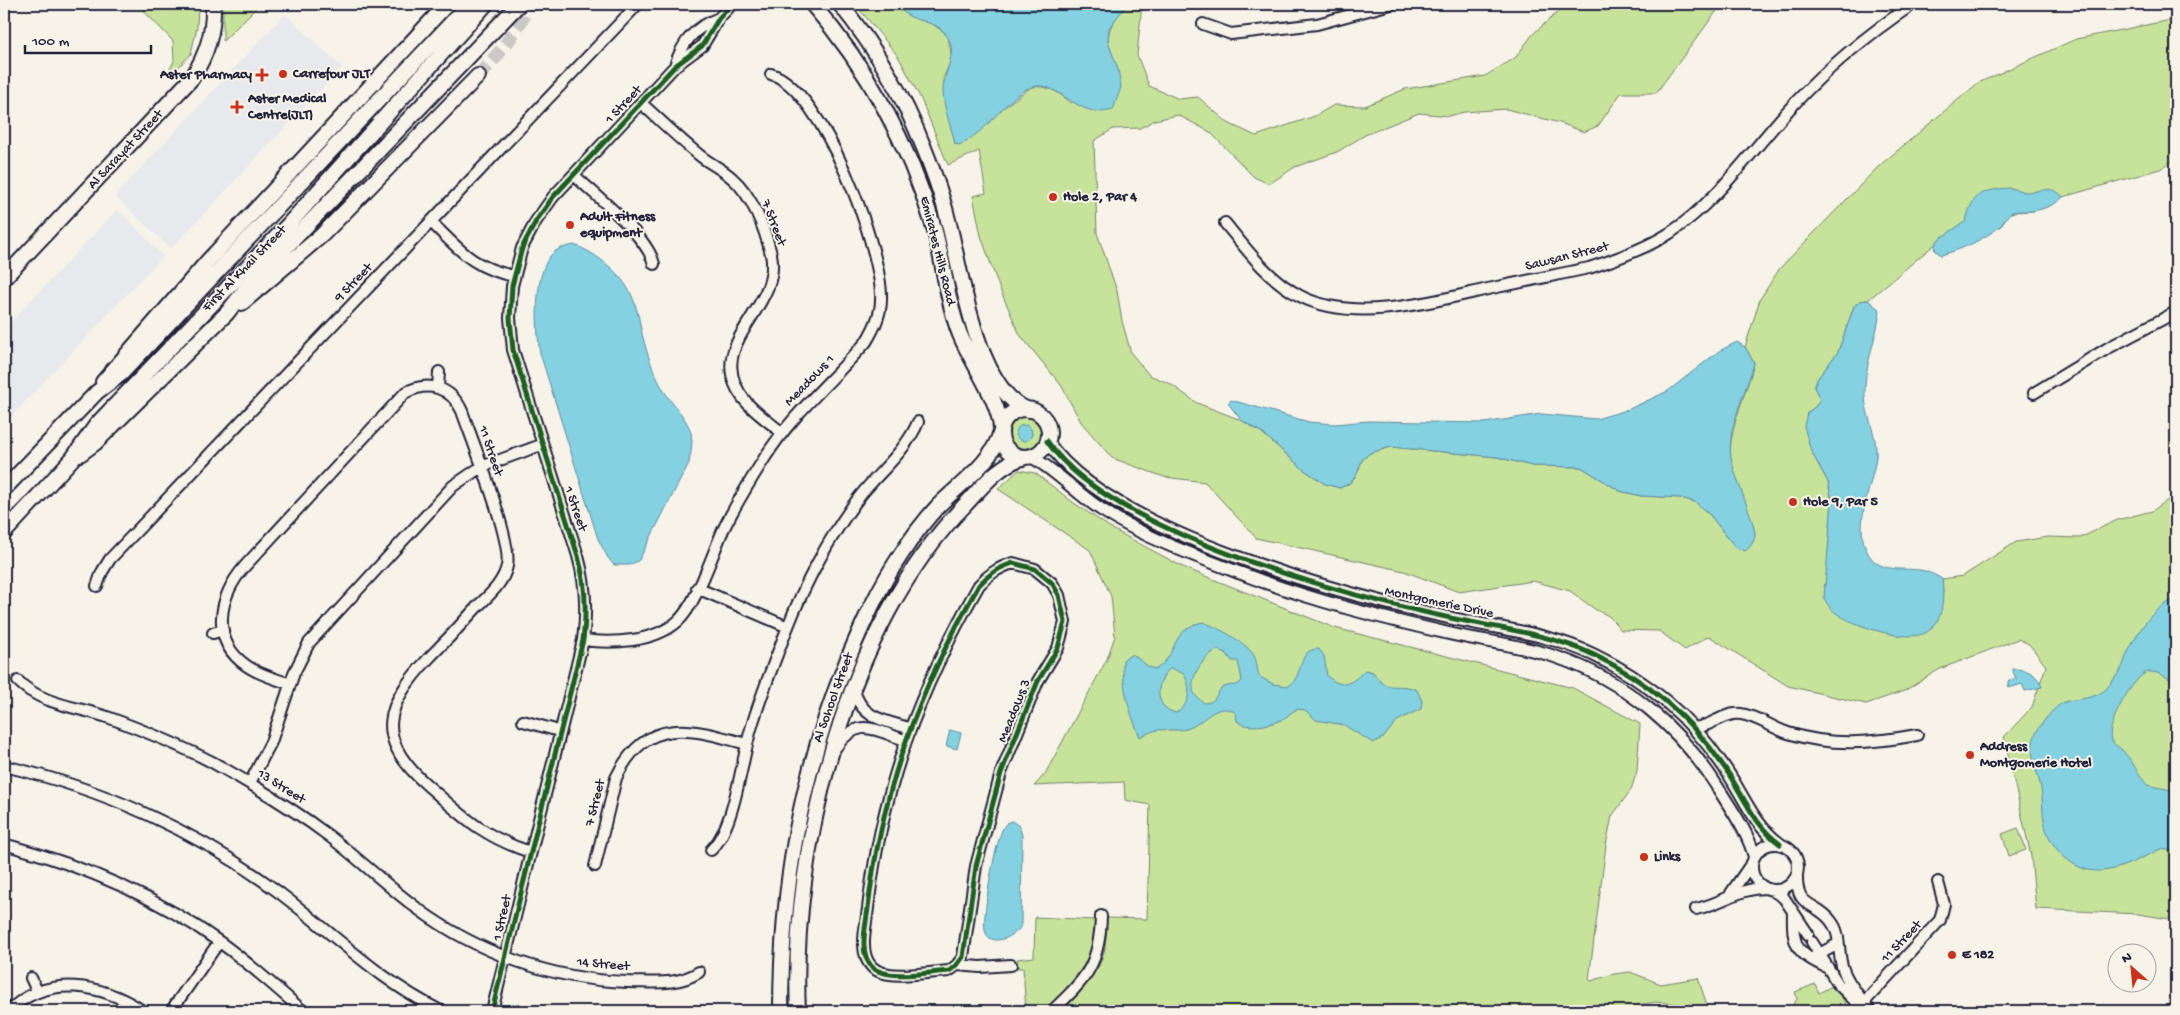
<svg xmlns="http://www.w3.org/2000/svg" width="2180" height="1015" font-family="'Gochi Hand',sans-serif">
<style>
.built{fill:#e7e9ec}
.green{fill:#c7e39a;stroke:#74826a}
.water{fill:#84d1e2;stroke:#5d8b9f;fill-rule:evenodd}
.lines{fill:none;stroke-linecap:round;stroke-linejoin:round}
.secondary-tunnel{stroke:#ccc9c5;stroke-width:14;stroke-dasharray:14 7;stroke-linecap:butt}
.minor-casing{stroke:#22223b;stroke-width:14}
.tertiary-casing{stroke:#22223b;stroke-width:15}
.secondary-casing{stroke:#22223b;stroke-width:18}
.minor{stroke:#f7f3e8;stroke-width:10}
.tertiary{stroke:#f7f3e8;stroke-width:11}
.secondary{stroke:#f7f3e8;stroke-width:14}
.cycleway-casing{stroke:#f7f3e8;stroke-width:8}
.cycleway{stroke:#1b5e20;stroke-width:5}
.poi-dot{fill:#c8321e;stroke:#f7f3e8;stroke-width:2}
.labels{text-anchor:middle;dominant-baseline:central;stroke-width:4;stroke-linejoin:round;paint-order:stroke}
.poi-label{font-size:14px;font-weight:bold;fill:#22223b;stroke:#f7f3e8;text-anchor:start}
.street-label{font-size:14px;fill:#22223b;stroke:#f7f3e8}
</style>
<rect width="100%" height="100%" fill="#f7f3e8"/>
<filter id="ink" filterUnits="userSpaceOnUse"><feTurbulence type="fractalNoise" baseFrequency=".02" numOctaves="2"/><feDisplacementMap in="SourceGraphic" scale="10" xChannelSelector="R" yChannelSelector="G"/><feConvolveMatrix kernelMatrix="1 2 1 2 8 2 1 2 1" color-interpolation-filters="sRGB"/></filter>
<g filter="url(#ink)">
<!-- built -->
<path class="built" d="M 285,14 L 342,67 L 171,249 L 115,196 Z
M 118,209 L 163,256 L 4,424 L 4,329 Z"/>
<!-- green -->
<path class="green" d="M 137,4 L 198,4 L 197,27 L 191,54 L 173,73 L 170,69 L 174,61 L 173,41 Z
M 223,4 L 260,4 L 223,41 Z
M 855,4 L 893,4 L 910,16 L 932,24 L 944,32 L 949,42 L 952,59 L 943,78 L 955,144 L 1031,87 C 1049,85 1058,92 1071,103 L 1112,55 C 1103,31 1112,23 1127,4 L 1142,4 L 1137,55 L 1149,86 L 1179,99 L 1198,97 L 1228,123 L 1256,136 L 1315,116 L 1334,105 L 1365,106 L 1405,89 L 1485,76 L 1515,58 L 1533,34 L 1567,4 L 1722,4 L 1656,93 L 1621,93 L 1598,126 L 1584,132 L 1560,123 L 1506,109 L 1464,112 L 1449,116 L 1419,113 L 1365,135 L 1337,152 L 1295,167 L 1269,184 L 1254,177 L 1210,132 L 1178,115 L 1155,120 L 1140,128 L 1113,129 L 1094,141 L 1097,233 L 1117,291 L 1122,321 L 1131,353 L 1149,375 L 1169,383 L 1197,403 L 1241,420 L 1261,432 L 1303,469 L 1325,484 L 1340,488 L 1350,483 L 1357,474 L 1362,460 L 1370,453 L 1391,447 L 1497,457 L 1532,466 L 1581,467 L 1620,491 L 1641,496 L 1681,498 L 1695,502 L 1710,515 L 1736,548 L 1755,534 C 1747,511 1730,477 1730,453 C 1731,422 1747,393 1754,363 L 1745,347 L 1760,299 L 1780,268 L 1879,166 L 1978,83 L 2076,39 L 2176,19 L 2176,159 L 2160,169 L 2063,197 L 2046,207 L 2033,211 L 2014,212 L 2008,214 L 2002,225 L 1985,236 L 1941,255 L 1935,250 L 1934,245 L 1868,300 L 1860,301 L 1854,306 L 1838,352 L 1818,378 L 1814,387 L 1820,399 L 1816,406 L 1807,413 L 1811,451 L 1828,482 L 1832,501 L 1827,578 L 1824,587 L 1943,593 L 1942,579 L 1963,576 L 2016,542 L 2048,537 L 2080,538 L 2117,520 L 2152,511 L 2168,500 L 2176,490 L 2176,920 L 2138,914 L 2036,909 L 2031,856 L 2004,737 L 2032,707 L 2046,666 L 2029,644 L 2018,639 L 1940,669 L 1904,691 L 1866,704 L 1788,686 L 1709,636 L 1685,650 L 1659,631 L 1621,630 L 1609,616 L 1596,610 L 1570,591 L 1533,581 L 1459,592 L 1404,571 L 1256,538 L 1205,482 L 1164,477 L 1112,458 L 1081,422 L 1061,385 L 1020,335 L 999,287 L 981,236 L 973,196 L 986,193 L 979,151 L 948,165 L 921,99 L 898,56 Z
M1006 433a19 19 0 1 1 38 0a19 19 0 1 1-38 0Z
M 1019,470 L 1035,473 L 1074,503 L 1114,530 L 1185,568 L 1335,628 L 1573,688 L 1640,724 L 1637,771 L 1631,790 L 1612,816 L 1606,845 L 1589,979 L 1591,981 L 1614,974 L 1630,972 L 1661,984 L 1698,978 L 1709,1011 L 1689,1011 L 1677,1004 L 1656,1002 L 1638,1005 L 1626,1011 L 1058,1011 L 1099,966 L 1105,949 L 1107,918 L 1147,919 L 1150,805 L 1125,800 L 1124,782 L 1034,786 L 1045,774 L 1107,659 L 1115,636 L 1111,596 L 1090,550 L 998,489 Z
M 2018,828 L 2026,850 L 2009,856 L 2002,834 Z
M 1035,917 L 1095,920 C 1094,930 1095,941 1092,951 C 1088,963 1053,1006 1042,1011 C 1037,1012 1031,1011 1026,1011 L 1023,968 L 1018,968 L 1017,959 L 1034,957 Z
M 1815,984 L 1819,993 L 1834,985 L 1846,1004 L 1843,1011 L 1789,1011 L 1797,999 L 1795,992 Z"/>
<!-- water -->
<path class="water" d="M 893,4 L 1127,4 L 1109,28 L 1108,42 L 1118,69 L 1121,87 L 1113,110 C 1078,121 1058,79 1032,87 C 1014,92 994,120 979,132 C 973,137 966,141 960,145 L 955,144 C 952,128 943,108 943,91 C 943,71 961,51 944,32 C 935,22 920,22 909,16 C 903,12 898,8 893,4 Z
M 2010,188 C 2015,189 2021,191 2026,192 C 2041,192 2052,184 2063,197 C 2057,204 2042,210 2032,211 C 2026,212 2019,210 2013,212 C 2006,214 2005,222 2000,226 C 1985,239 1961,250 1941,255 L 1935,250 L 1935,244 L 1939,239 L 1966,221 C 1972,193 1983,190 2010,188 Z
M 574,245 C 593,251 617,270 627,287 C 639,305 639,326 645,345 C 649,360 656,378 664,391 C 672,405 687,417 691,433 C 693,444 691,452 689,463 L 639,560 L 630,565 L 614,565 L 608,558 L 598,539 L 540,353 C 536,329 532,261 559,249 C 563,247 570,246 574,245 Z
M 1868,300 L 1880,310 C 1877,340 1863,366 1865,397 C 1866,416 1878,437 1876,457 C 1873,486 1848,533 1873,560 C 1886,573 1909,567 1925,571 C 1931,573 1937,576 1942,579 C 1944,597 1944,621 1927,632 C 1908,644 1856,626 1839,615 C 1832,611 1828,606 1824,598 L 1832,501 L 1828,482 L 1811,451 L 1804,426 L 1807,413 L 1816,406 L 1820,399 L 1814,387 L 1818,378 L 1838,352 L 1854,306 L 1860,301 Z
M 1737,342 L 1745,347 L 1754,363 C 1747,390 1726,430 1731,457 C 1734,477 1755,521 1755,535 C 1754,542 1751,547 1745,551 L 1736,548 L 1710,515 L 1695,502 L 1681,498 L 1641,496 L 1620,491 L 1581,467 L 1532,466 L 1497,457 L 1391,447 L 1370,453 L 1362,460 L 1357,474 L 1350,483 L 1340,488 L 1325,484 L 1303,469 L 1261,432 L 1241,420 L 1228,403 L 1231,400 L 1309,422 L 1335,424 L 1368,421 L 1484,423 L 1541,414 L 1596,419 L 1627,410 L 1668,391 L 1719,351 Z
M1016 433a8 8 0 1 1 16 0a8 8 0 1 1-16 0Z
M 2176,599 L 2176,684 C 2169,678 2158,671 2148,672 C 2135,674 2105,725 2111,740 C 2113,744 2119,747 2122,750 C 2133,761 2138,774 2147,785 L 2176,791 L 2176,854 L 2163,848 C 2144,856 2121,871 2099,871 C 2074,872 2051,849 2045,826 C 2042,813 2043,800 2041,788 C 2037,769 2027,753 2036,733 C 2042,722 2055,705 2067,701 C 2077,699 2087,699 2097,695 C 2107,691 2113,680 2120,671 C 2124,665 2124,660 2127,654 C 2138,632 2152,607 2176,599 Z
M 1203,622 C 1217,627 1245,642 1253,654 C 1258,661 1256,670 1260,677 L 1273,684 L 1289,686 C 1304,676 1297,648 1319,649 L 1324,656 L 1327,676 C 1344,691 1353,682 1365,670 L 1373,672 C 1387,695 1398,681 1417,690 L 1422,701 L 1421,709 L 1397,721 L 1384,737 L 1373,743 L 1344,725 L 1316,720 L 1305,710 L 1298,709 C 1291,711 1288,717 1281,720 C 1270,725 1247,730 1237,721 L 1236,713 C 1216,699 1204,725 1186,729 C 1166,733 1164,724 1140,737 C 1129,711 1122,688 1123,660 L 1132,654 L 1149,667 L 1156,669 C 1180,654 1168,630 1203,622 ZM 1217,650 L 1226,653 L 1232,661 L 1238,661 L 1242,680 L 1239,684 C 1234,686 1226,685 1222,688 C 1215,694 1217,703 1204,703 C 1199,699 1193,695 1193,688 C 1191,674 1206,655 1217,650 ZM 1171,668 L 1184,674 C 1192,688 1190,705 1176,713 C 1153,708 1155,680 1171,668 Z
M 2012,669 C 2027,669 2037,673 2042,687 L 2025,691 L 2022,684 L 2009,688 L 2008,681 L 2016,679 Z
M 950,730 L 961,733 L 957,749 L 946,746 Z
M 1012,821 L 1019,826 L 1022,835 L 1021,926 C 1015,937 989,949 985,930 C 982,916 996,835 1005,825 C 1008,822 1008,822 1012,821 Z"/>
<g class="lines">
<!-- secondary-tunnel -->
<path class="secondary-tunnel" d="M 478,76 C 500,54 516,32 530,4"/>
<!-- minor casing -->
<g class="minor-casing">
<path id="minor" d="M 1203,24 L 1231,34 L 1317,24 L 1391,4
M 675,66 C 682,42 695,27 719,18
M 641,103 C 660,120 678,138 698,154 C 708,163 721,168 732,178 C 752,195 765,229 771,254 C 783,311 697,345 747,403 C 757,414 771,423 782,433
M 574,175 C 596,196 647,235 654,264
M 432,223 C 461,251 473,268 514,276
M 1225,223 C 1247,250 1268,279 1300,296 C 1356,325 1438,300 1497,287 C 1528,281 1559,274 1589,268 C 1617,259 1645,249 1670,233 C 1719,200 1754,147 1794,104 C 1829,66 1870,33 1913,4
M 438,387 L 439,372
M 2034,393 L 2108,348 L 2176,312
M 1013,563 L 1035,569 L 1052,583 L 1059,595 L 1065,622 L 1058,648 L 1038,681 L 1001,773 L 976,866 L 963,957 L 957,965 L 949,971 C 930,972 886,981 872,967 C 858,953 866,926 868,908 C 882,787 919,690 979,585 C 989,574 998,568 1013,563 Z
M 97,586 L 102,572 L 110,559 L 638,4
M 697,588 L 788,627
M 213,633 L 223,630
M 583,640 C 612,644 654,642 677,622 C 696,606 713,552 724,528 C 736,504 750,481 764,459 C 792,414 832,381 866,342 C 874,329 881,315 881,300 C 883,250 822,88 771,74
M 18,681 C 41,705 80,707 110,718 C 145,731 179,745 212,762 C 252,784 292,808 329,836 C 359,859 387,886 418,909 C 478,953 553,980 628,982 C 653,982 677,986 699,972
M 290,684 C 276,679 260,675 247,666 C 209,640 219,596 245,566 L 405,393 C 428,380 451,387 462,411 C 472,440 513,541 507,566 C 503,584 488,596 476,608 C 461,625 445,642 429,658 C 385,705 373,738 427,785 C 464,817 482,836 530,852
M 854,689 C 860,718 885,721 909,728
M 523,721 L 559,731
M 1694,728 C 1711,727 1724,712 1741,714 C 1757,716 1772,728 1788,733 C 1832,747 1873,743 1917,735
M 836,747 C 858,716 874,730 905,740
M 4,766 C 101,788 197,831 277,891 C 332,932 379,981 441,1011
M 250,783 L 271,742 L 294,673 L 309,643 L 453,486 L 481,467 L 541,445
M1752 867a23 23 0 1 1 46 0a23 23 0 1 1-46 0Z
M 4,844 C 81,865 156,896 221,943 C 250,964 277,988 303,1011
M 711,850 C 735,827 741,762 751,729 C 761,695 774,662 787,629 C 805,583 830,536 860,496 C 879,472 906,451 918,422
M 595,866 L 616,778 C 646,715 691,728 746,744
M 1797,875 C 1796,910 1816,901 1831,921 C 1842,934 1837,954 1843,969 C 1848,985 1861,997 1870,1011
M 1772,890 L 1784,898 L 1808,934
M 1731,893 L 1751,864
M 1696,909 C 1721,904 1739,888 1765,888
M 1793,911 C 1792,947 1796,953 1828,968
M 1812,942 L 1838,984 L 1864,1010
M 1814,957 L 1838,944
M 957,965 L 980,967 L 1011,965
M 31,978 L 37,991
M 9,1011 C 47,973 102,984 143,1011
M 171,1011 L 219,942
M 492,1011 L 583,640 C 587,611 586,584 578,556 L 513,350 L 510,318 L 512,286 L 522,248 L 536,221 L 553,197 L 675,66 L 702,46 L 719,18 L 732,4
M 1052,1011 C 1086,979 1100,964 1101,916
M 1856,1011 L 1940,920 L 1944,904 L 1938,882"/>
</g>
<!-- tertiary casing -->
<g class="tertiary-casing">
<path id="tertiary" d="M 1047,441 C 1108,533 1349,596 1455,619 C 1502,629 1551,634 1594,655 C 1646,680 1690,717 1722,764 C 1742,791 1752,824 1780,844
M 1030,456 C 1056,470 1077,494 1102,510 C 1147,539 1198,557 1248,576 C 1314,601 1382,618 1451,634 C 1486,642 1522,645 1556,657 C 1625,680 1682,729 1720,791 C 1733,812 1747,831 1754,855"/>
</g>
<!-- secondary casing -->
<g class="secondary-casing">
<path id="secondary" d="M 812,4 C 869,69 909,145 934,228 C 944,263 946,298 959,332 C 970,361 999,399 1001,428
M 840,4 C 875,47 904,97 924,148 C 934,173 943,198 949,224 C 961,270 977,393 1029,410
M 4,278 L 192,78 C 207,54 214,32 213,4
M 242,303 L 322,235 L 478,76
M 103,382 L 207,262 L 447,4
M1001 433a24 24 0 1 1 48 0a24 24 0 1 1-48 0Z
M 80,454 L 95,443 L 227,313 L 245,290 L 519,4
M 4,489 L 97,392 L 121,374 L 469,4
M 4,533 L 73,458 L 97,424 L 288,225 L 486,4
M 781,1011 C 781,888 800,775 847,661 C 863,623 879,587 902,553 C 913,536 925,520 939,505 C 961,483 993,462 1001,431
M 798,1011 C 790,849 848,624 964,506 C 982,487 999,464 1025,457"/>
</g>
<!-- minor -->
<use href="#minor" class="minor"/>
<!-- tertiary -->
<use href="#tertiary" class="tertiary"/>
<!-- secondary -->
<use href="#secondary" class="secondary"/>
<!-- cycleway casing -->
<g class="cycleway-casing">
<path id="cycleway" d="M 1047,441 C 1108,533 1349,596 1455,619 C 1502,629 1551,634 1594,655 C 1646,680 1690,717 1722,764 C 1742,791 1752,824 1780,844
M 1013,563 L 1035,569 L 1052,583 L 1059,595 L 1065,622 L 1058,648 L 1038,681 L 1001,773 L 976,866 L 963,957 L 957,965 L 949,971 C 930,972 886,981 872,967 C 858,953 866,926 868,908 C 882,787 919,690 979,585 C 989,574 998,568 1013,563 Z
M 492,1011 L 583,640 C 587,611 586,584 578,556 L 513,350 L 510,318 L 512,286 L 522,248 L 536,221 L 553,197 L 675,66 L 702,46 L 719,18 L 732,4"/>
</g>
<!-- cycleway -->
<use href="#cycleway" class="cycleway"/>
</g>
</g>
<!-- markers -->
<g class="poi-dot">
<circle cx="283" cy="74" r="5"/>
<path d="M259.5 67.5h5v5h5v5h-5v5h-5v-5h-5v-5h5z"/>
<path d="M234.5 99.5h5v5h5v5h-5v5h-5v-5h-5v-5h5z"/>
<circle cx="1053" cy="197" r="5"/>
<circle cx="570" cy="225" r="5"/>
<circle cx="1793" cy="502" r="5"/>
<circle cx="1970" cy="755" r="5"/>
<circle cx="1644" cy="857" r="5"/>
<circle cx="1952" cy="955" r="5"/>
</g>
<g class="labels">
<!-- poi labels -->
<g class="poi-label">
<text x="293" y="74">Carrefour JLT</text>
<text x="252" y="75" text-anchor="end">Aster Pharmacy</text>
<text x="248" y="99">Aster Medical<tspan x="248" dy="16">Centre(JLT)</tspan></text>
<text x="1063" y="197">Hole 2, Par 4</text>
<text x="580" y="217">Adult Fitness<tspan x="580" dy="16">equipment</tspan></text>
<text x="1803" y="502">Hole 9, Par 5</text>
<text x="1980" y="747">Address<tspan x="1980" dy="16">Montgomerie Hotel</tspan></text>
<text x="1654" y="857">Links</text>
<text x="1962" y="955">E 182</text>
</g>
<!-- street labels -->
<g class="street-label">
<text transform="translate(624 105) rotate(-47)">1 Street</text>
<text transform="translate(126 150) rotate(-47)">Al Sarayat Street</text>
<text transform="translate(773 223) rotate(69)">7 Street</text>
<text transform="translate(937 251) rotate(76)">Emirates Hills Road</text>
<text transform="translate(1567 257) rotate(-14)">Sawsan Street</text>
<text transform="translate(245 269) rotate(-46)">First Al Khail Street</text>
<text transform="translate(354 283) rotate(-46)">9 Street</text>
<text transform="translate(810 381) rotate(-46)">Meadows 1</text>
<text transform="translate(490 451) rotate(71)">11 Street</text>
<text transform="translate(575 509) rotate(71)">1 Street</text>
<text transform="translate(1439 603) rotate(12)">Montgomerie Drive</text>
<text transform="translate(834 698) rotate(-70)">Al Sohool Street</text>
<text transform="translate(1015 711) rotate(-68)">Meadows 3</text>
<text transform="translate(281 787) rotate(32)">13 Street</text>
<text transform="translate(596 803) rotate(-76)">7 Street</text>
<text transform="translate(503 918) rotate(-77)">1 Street</text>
<text transform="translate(1902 942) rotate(-47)">11 Street</text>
<text transform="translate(603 965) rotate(5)">14 Street</text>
</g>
</g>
<!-- margin -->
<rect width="2180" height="1015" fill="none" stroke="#f7f3e8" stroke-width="20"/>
<rect x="10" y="10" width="2160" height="995" fill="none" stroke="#22223b" stroke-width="2" filter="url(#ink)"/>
<!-- north arrow -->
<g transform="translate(2132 968) rotate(333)"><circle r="24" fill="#f7f3e8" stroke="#a29fa3"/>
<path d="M0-4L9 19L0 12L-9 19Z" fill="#c8321e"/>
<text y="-8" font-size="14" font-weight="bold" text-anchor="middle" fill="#22223b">N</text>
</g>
<!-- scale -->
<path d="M25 45v8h126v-8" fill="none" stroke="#22223b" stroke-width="2.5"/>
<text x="32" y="45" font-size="15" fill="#22223b" stroke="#f7f3e8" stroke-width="4" paint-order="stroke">100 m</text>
</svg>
